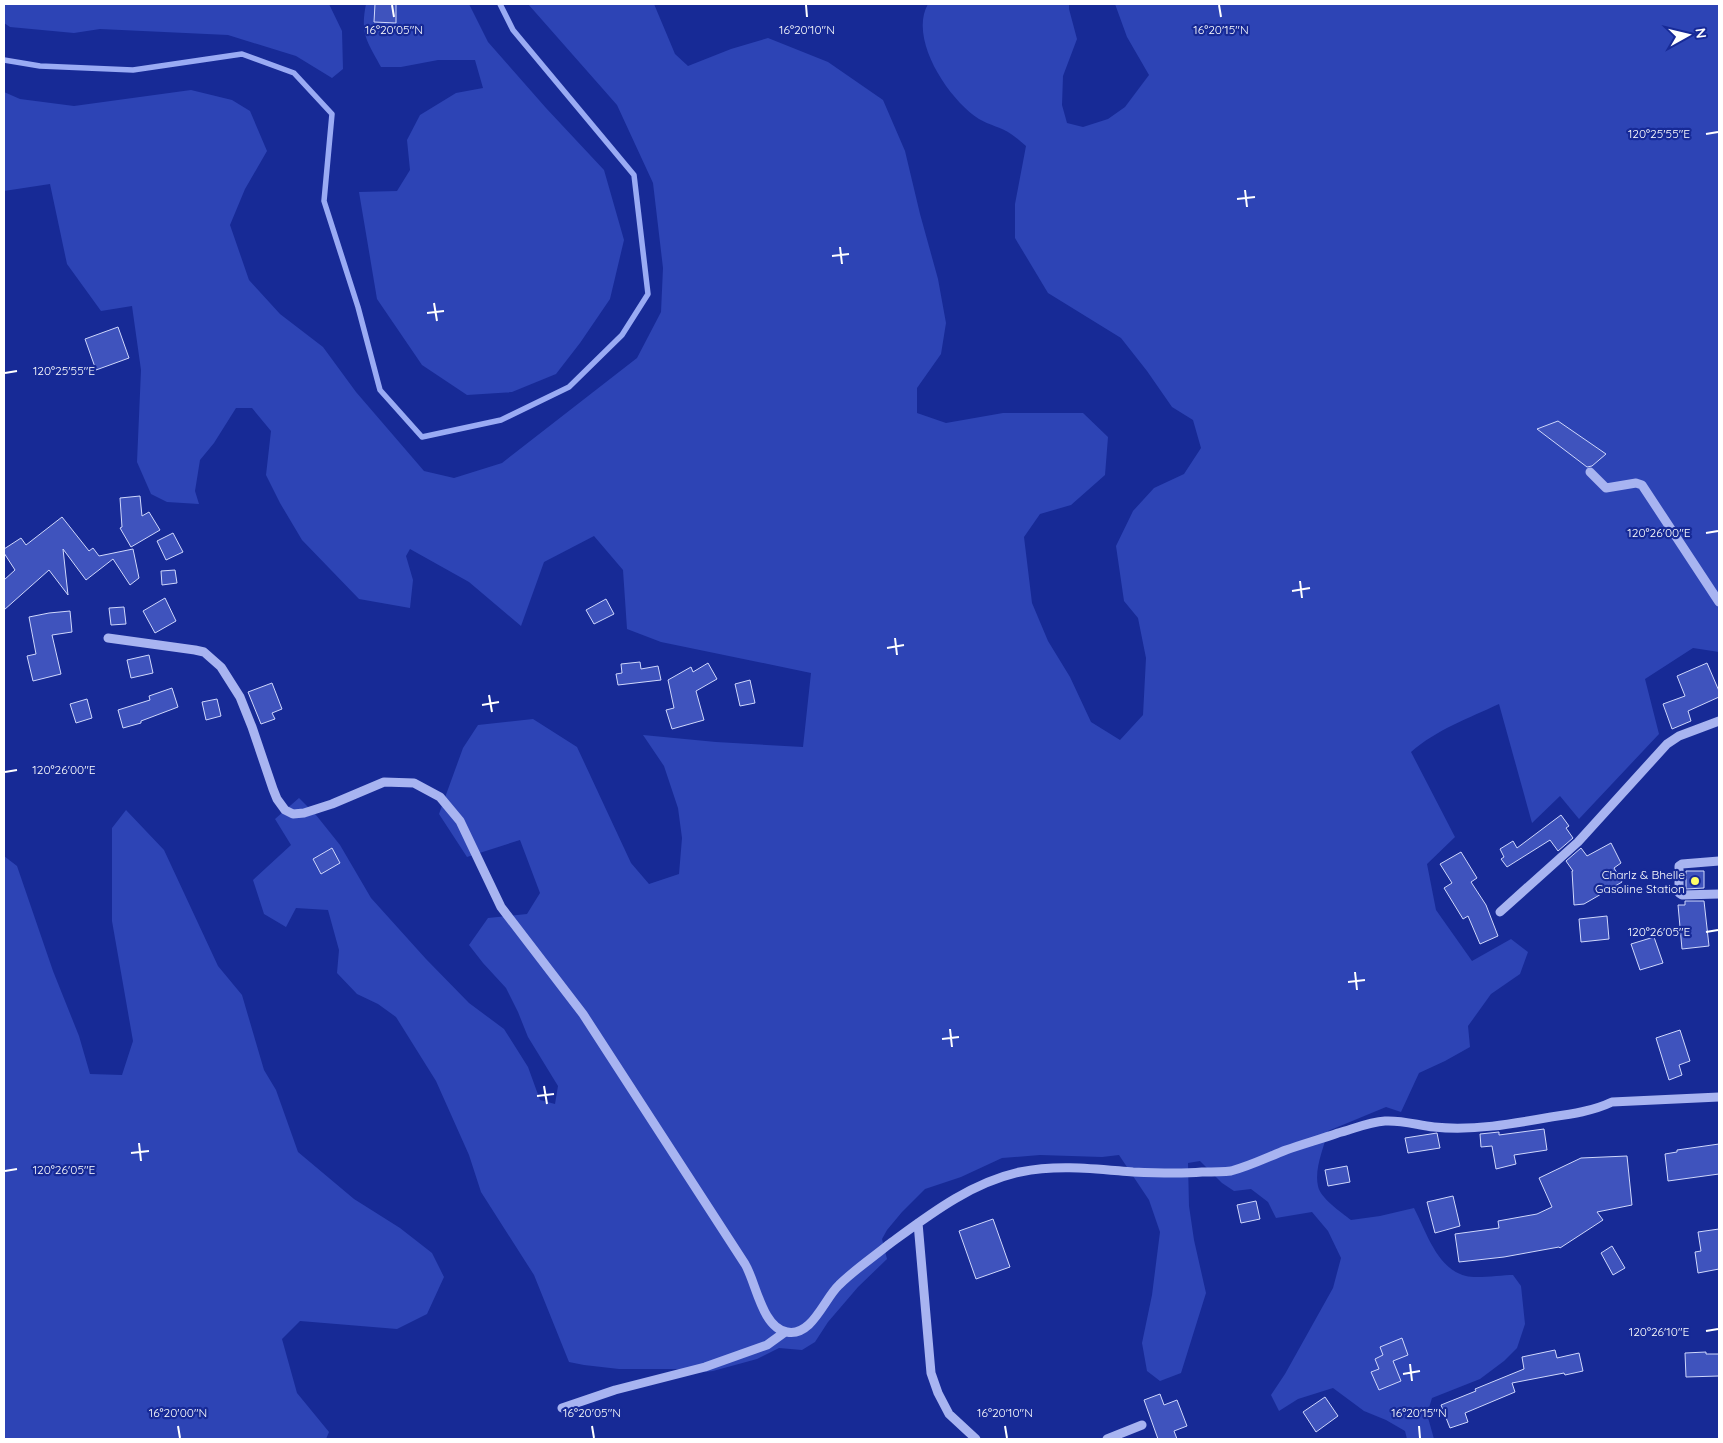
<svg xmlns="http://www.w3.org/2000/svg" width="1723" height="1443" font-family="Quicksand,sans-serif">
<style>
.green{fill:#2d44b5}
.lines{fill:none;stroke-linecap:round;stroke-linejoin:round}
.stream{stroke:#9aabf4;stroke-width:5.5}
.building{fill:#3f53bd;stroke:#cfd7fc}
.minor{stroke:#a8b4f1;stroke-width:9}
.ticks{fill:none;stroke:#fff;stroke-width:2}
.poi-dot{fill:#fffe68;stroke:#172a96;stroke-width:2}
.labels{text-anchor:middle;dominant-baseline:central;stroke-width:4.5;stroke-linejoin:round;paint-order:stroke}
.poi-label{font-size:12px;fill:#fff;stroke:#172a96;text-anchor:end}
.ticks-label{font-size:12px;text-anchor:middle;fill:#fff;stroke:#172a96;stroke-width:4.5;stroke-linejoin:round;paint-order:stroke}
</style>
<rect width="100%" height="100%" fill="#172a96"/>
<!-- green -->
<path class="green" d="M 4,4 L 329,4 L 342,31 L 343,69 L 332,78 L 296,56 L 228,35 L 100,29 L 74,33 L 10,27 L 4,23 Z
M 366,4 L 469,4 L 488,42 L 546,108 L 604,170 L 624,240 L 610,299 L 580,343 L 556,374 L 512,392 L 467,395 L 422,365 L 377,299 L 359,192 L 397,191 L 410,170 L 407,140 L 420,115 L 456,93 L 483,88 L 475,60 L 438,60 L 401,67 L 381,67 C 367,41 360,34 366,4 Z
M 528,4 L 654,4 L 675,54 L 688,66 L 731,49 L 768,38 L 828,62 L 883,100 L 905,151 L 920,214 L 938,279 L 946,323 L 941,354 L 917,388 L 917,413 L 946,423 L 1003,413 L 1083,413 L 1108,437 L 1105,475 L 1071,505 L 1040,514 L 1024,537 L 1032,603 L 1048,641 L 1070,677 L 1091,722 L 1120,740 L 1143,715 L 1146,658 L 1138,618 L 1124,601 L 1116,546 L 1133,511 L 1154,488 L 1184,474 L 1201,448 L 1193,420 L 1172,407 L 1147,371 L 1121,338 L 1048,293 L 1015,238 L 1015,204 L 1026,146 C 1021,142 1016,137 1011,134 C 1001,127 989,125 979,119 C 949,100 908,39 928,4 L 1069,4 L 1069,9 L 1077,39 L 1063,76 L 1062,105 L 1067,123 L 1083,127 L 1108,119 L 1125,107 L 1149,75 L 1127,37 L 1115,4 L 1719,4 L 1719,652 L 1693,648 L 1645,679 L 1659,734 L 1579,819 L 1560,796 L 1532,823 L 1499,704 C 1469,718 1436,730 1411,752 L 1455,837 L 1427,864 L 1436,910 L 1472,961 L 1511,939 L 1528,952 L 1520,974 L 1491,994 L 1468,1026 L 1470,1047 L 1445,1061 L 1419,1073 L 1401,1112 L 1386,1107 L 1328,1131 C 1324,1147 1314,1169 1318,1186 C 1320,1198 1341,1212 1351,1220 L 1380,1216 L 1414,1208 C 1426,1231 1437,1269 1466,1276 C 1476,1279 1501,1275 1513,1275 L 1521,1286 L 1525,1324 L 1517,1348 L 1504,1361 L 1480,1379 L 1432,1398 L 1427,1414 L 1434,1439 L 1407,1439 L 1405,1431 L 1386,1420 L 1364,1411 L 1333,1388 L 1298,1399 L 1279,1411 L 1271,1395 L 1285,1374 L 1333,1288 L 1341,1258 L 1328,1231 L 1312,1212 L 1276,1218 L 1268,1202 L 1251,1189 L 1234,1191 L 1222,1183 L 1200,1161 L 1188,1163 L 1189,1206 L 1194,1240 L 1206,1293 L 1181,1373 L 1160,1381 L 1147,1371 L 1142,1343 L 1152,1295 L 1160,1232 L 1149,1200 L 1119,1155 L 1102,1157 L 1040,1155 L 1002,1158 L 961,1177 L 925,1189 L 902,1212 L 887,1230 L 882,1239 L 887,1259 L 858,1287 L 828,1322 L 815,1342 L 802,1350 L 779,1348 L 757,1359 L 713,1371 L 695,1373 L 677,1369 L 619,1369 L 584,1365 L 569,1362 L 534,1275 L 481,1192 L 469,1155 L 436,1081 L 396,1017 L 378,1004 L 357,994 L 337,973 L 339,950 L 328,910 L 296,908 L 286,927 L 264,914 L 253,880 L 291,845 L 275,819 L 299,798 L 316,815 L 340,845 L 371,898 L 426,959 L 469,1003 L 504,1029 L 528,1067 L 540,1100 L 555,1104 L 558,1086 L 528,1037 L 518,1012 L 506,988 L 483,963 L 469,945 L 488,918 L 527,914 L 540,893 L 520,840 L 467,857 L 439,814 L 463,748 L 478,725 L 533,719 L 577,747 L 631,863 L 649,884 L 679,874 L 682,838 L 678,808 L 664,766 L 643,735 L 716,742 L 803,747 L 811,673 L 661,642 L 627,629 L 623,570 L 594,536 L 544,562 L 521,626 L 469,582 L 410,549 L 406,556 L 413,580 L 410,608 L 359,599 L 302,540 L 280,503 L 266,475 L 271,431 L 252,408 L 236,408 L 214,443 L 200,460 L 195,491 L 199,504 L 167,502 L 151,494 L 137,462 L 141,370 L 132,306 L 101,311 L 67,264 L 50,184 L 4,191 L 4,92 L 20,99 L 74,106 L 191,90 L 232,100 L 250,111 L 267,151 L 245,189 L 230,225 L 249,280 L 280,314 L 323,347 L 356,392 L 424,471 L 454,478 L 502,463 L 637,358 L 661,312 L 663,268 L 653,183 L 617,105 Z
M 126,810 L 164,850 L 218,966 L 242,995 L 264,1070 L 276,1090 L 298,1152 L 354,1199 L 400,1228 L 432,1253 L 444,1277 L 427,1314 L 397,1329 L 300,1321 L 282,1339 L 297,1393 L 329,1432 L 326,1439 L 4,1439 L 4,856 L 17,866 L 53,971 L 79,1036 L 90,1074 L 122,1075 L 133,1041 L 112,921 L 112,828 Z"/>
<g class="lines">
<!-- stream -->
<path class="stream" d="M 4,60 L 40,66 L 133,70 L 242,54 L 294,73 L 332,114 L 324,201 L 358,307 L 380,390 L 422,437 L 501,420 L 569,387 L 622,335 L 648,294 L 634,175 L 513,30 L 500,4"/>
</g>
<!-- building -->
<path class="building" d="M 375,4 L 396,4 L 396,23 L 374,22 Z
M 118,327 L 129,358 L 96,370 L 85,339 Z
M 1558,421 L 1606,454 L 1592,466 L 1587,467 L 1537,429 Z
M 140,496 L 142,516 L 149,512 L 160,530 L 131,547 L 120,528 L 122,527 L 120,498 Z
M 62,517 L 89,551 L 93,548 L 99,556 L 133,549 L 139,578 L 130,585 L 113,559 L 86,580 L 63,549 L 68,595 L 49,570 L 4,610 L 4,580 L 15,570 L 4,553 L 4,549 L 21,538 L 26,545 Z
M 173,533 L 183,552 L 166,560 L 157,541 Z
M 175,570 L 177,583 L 162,585 L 161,571 Z
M 165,598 L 176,621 L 155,633 L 143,611 Z
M 606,599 L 614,614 L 594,624 L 586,610 Z
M 124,607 L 126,624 L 111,625 L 109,608 Z
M 70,611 L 72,632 L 52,635 L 61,674 L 33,681 L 27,656 L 36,654 L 29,617 L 49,613 Z
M 149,655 L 153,673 L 131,678 L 127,660 Z
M 640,662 L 641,669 L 658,666 L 661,680 L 618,685 L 616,674 L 622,673 L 621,664 Z
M 708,663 L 717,679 L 696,691 L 704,720 L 672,729 L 666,710 L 674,708 L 668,680 L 691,667 L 693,672 Z
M 1707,663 L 1719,691 L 1719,697 L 1688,711 L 1691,721 L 1672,729 L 1663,704 L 1685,696 L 1677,676 Z
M 750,680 L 755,703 L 740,706 L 735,684 Z
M 272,683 L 282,709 L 272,713 L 275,719 L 261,724 L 248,692 Z
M 172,688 L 178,707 L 141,721 L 141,723 L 123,728 L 118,710 L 150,700 L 149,696 Z
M 87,699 L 92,718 L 76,723 L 70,704 Z
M 217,699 L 221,716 L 206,720 L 202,702 Z
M 1561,815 L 1569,826 L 1566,828 L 1573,838 L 1558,851 L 1550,840 L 1507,867 L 1501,859 L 1504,857 L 1500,849 L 1513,841 L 1517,848 Z
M 1611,843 L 1621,863 L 1614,868 L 1622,882 L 1584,904 L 1574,905 L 1572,871 L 1573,871 L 1566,861 L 1581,848 L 1587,856 Z
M 332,848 L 340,863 L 321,874 L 313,859 Z
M 1461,852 L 1477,878 L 1471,882 L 1486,905 L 1498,936 L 1480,944 L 1468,916 L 1463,919 L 1444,888 L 1452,883 L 1440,864 Z
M 1686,871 L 1704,871 L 1704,888 L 1686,889 Z
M 1685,901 L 1704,901 L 1709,946 L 1682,949 L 1678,905 L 1685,905 Z
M 1607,916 L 1609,939 L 1581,942 L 1579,919 Z
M 1654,937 L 1663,963 L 1640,970 L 1631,944 Z
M 1680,1030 L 1690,1061 L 1679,1065 L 1682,1075 L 1669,1080 L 1656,1038 Z
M 1544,1129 L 1547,1150 L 1514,1155 L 1516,1164 L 1496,1169 L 1492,1146 L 1481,1147 L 1480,1134 L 1499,1132 L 1499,1135 Z
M 1437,1133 L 1440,1148 L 1408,1153 L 1405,1138 Z
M 1719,1144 L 1719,1174 L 1668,1181 L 1665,1154 L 1677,1152 L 1677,1150 Z
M 1627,1156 L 1632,1205 L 1597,1212 L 1603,1220 L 1560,1248 L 1559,1247 L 1504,1257 L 1459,1262 L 1455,1234 L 1499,1228 L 1498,1221 L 1537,1214 L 1552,1207 L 1539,1178 L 1581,1158 Z
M 1347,1166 L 1350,1182 L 1328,1186 L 1325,1170 Z
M 1453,1196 L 1460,1226 L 1435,1233 L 1427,1202 Z
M 1256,1201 L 1260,1219 L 1241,1223 L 1237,1205 Z
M 993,1219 L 1010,1267 L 976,1279 L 959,1231 Z
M 1719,1229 L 1719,1269 L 1698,1273 L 1695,1252 L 1701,1251 L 1698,1232 Z
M 1612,1246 L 1625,1268 L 1613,1275 L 1601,1253 Z
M 1402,1338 L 1408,1355 L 1393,1361 L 1401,1381 L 1379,1390 L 1371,1372 L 1379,1369 L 1375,1359 L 1383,1355 L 1380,1347 Z
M 1555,1350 L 1557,1358 L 1579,1353 L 1583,1371 L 1565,1375 L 1564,1373 L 1512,1383 L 1515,1392 L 1465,1413 L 1468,1422 L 1450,1428 L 1441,1405 L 1476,1391 L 1475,1389 L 1524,1369 L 1522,1357 Z
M 1706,1352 L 1706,1354 L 1719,1354 L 1719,1376 L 1686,1377 L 1685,1353 Z
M 1160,1394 L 1164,1405 L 1177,1400 L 1187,1426 L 1174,1431 L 1177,1439 L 1158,1439 L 1144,1400 Z
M 1325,1397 L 1338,1416 L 1316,1432 L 1303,1412 Z"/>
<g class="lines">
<!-- minor -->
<path class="minor" d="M 1590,472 L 1606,488 L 1636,483 L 1642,485 L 1719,602
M 108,638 L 195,650 L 204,652 L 221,667 L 240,697 L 252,727 L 273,789 L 277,799 L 285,810 L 293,814 L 304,813 L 332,804 L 384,782 L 414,783 L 440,797 L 460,821 L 501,907 L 583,1014 L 745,1264 C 756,1282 762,1328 787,1332 C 812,1337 824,1299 839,1285 C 853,1271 872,1258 888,1245 C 929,1215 970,1183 1020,1172 C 1058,1164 1096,1169 1133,1172 C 1156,1173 1179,1174 1202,1172 C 1211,1172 1222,1172 1231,1171 C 1250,1166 1268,1157 1286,1150 C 1303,1144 1321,1139 1338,1133 C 1353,1129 1369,1122 1385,1121 C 1402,1120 1417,1125 1434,1127 C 1473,1131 1512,1124 1551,1117 C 1572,1114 1593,1111 1612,1102 L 1719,1097
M 1719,861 L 1682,864 L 1679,866 L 1679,893 L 1682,895 L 1719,894
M 1500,912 L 1578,842 L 1667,744 L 1679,736 L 1719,721
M 918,1223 L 931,1373 L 938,1393 L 949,1414 L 976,1439
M 562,1408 L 615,1390 L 705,1367 L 767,1345 L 785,1332
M 1107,1439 L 1142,1425"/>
</g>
<!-- ticks -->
<path class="ticks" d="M 392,5 L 394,17M 806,5 L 807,17M 1219,5 L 1221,17M 1706,134 L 1718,132M 1245,190 L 1247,207M 1237,199 L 1255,197M 840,247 L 842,264M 832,256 L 849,254M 434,303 L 437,321M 427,313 L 444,311M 5,373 L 17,371M 1706,533 L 1718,531M 1300,581 L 1302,598M 1292,591 L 1310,588M 895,638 L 897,655M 887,648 L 904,645M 489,695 L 492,712M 482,705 L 499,702M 5,772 L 17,770M 1706,932 L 1718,930M 1355,972 L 1357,990M 1348,982 L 1365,980M 950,1029 L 952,1047M 942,1039 L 959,1037M 544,1086 L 547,1104M 537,1096 L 554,1094M 139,1143 L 141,1161M 131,1153 L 149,1151M 5,1171 L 17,1169M 1706,1331 L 1718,1329M 1410,1364 L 1412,1381M 1403,1374 L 1420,1371M 178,1426 L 180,1438M 592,1426 L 594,1438M 1005,1426 L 1007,1438M 1419,1426 L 1420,1438"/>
<!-- markers -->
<circle class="poi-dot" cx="1695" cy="881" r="5"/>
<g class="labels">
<!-- poi labels -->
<g class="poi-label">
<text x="1685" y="874">Charlz &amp; Bhelle<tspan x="1685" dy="14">Gasoline Station</tspan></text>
</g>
</g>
<g class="ticks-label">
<text x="394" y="34">16°20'05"N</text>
<text x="807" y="34">16°20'10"N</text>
<text x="1221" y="34">16°20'15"N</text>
<text x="1659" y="138">120°25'55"E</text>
<text x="64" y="375">120°25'55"E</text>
<text x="1659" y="537">120°26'00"E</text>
<text x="64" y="774">120°26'00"E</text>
<text x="1659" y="936">120°26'05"E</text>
<text x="64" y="1174">120°26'05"E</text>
<text x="1659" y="1336">120°26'10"E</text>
<text x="178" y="1417">16°20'00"N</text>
<text x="592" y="1417">16°20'05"N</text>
<text x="1005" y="1417">16°20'10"N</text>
<text x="1419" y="1417">16°20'15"N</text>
</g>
<!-- border -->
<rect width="1723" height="1443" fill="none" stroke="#ffffff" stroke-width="10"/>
<!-- north arrow -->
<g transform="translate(1688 35) rotate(82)" stroke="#172a96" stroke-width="4" paint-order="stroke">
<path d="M0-4L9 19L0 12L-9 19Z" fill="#ffffff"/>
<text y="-8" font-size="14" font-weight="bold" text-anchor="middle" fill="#ffffff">N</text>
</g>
</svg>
